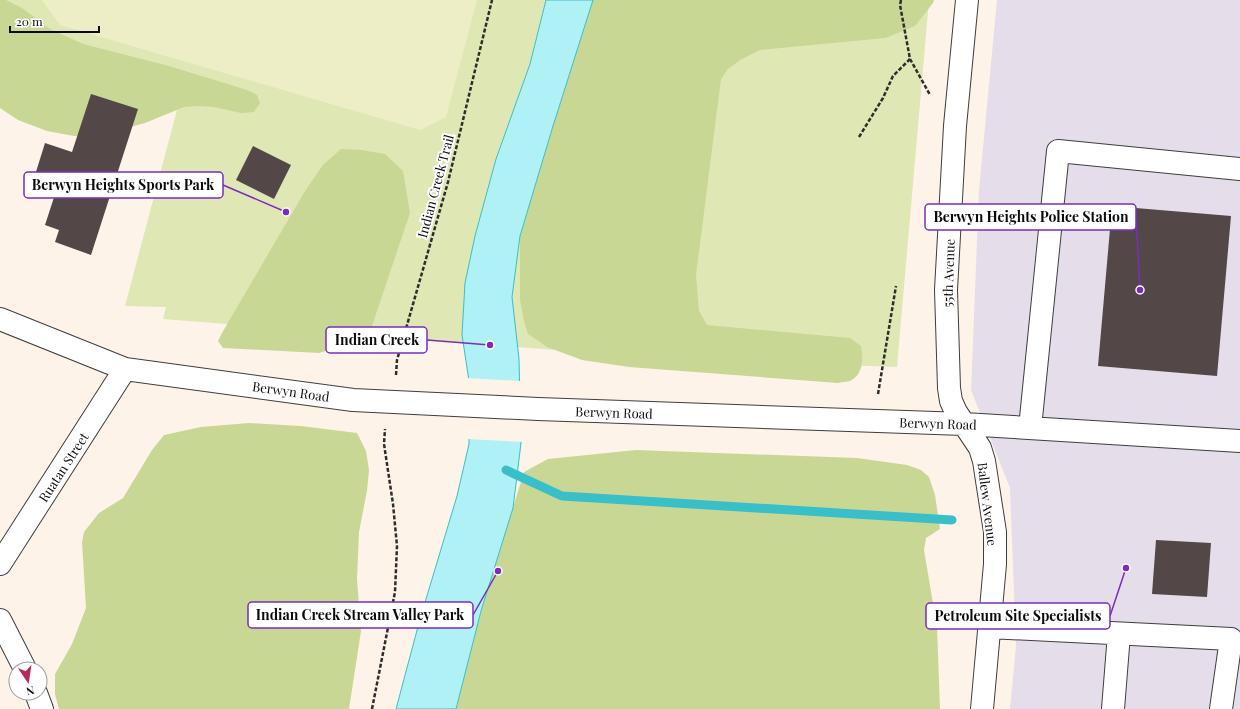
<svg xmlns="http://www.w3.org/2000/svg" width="1240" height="709" font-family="'Playfair Display',serif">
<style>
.industrial{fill:#e5deea}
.green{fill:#dfe7b4}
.forest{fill:#c8d794}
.pitch{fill:#eeeec6}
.water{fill:#aff1f4;stroke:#39bfc8}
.pier{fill:#fef3e9}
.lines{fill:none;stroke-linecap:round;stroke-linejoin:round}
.stream{stroke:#39bfc8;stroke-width:9}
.building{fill:#534847}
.minor-casing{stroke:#3e3e3e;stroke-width:24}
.path{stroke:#2d2d2d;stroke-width:2.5;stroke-dasharray:4 2;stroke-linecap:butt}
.minor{stroke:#fff;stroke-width:22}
.labels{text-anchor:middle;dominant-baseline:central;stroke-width:4;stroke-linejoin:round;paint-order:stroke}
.street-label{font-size:13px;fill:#0b0b0b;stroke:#fff}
.leader{fill:none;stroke:#7b2cbf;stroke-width:1.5}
.callout-dot{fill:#7b2cbf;stroke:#fff;stroke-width:1.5}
.callout{fill:#fff;stroke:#7b2cbf;stroke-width:1.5}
.callout-label{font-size:14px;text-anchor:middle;font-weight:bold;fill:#0b0b0b}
</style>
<rect width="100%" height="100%" fill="#fef3e9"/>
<!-- industrial -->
<path class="industrial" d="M 997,0 L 1240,0 L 1240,709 L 1010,709 L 1016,646 L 1010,488 L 971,390 L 979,190 Z"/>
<!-- green -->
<path class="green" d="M 0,0 L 929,0 L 897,367 L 655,358 L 163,319 L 166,307 L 125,306 L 178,106 Z"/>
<!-- forest -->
<path class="forest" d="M 0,0 L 6,0 L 22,8 L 50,29 L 83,44 L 169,66 L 247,90 L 257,95 L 260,103 L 254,112 L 241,113 L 214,107 L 199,106 L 184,107 L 145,123 L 101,135 L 74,136 L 47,131 L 18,120 L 0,108 Z
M 593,0 L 934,0 L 933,3 L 915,26 L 885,38 L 760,50 L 740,60 L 728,69 L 721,79 L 696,275 L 699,311 L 707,325 L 850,338 L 861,346 C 863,359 864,374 850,381 C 847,382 841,382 838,383 L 629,367 L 582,360 L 547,347 L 528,334 L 524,321 L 520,300 L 520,236 L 553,126 Z
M 341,149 L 361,150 L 385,154 L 403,171 L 410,213 L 371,329 L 362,340 L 319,353 L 223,348 L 218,341 L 222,333 L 305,191 L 323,165 Z
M 249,423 L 301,426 L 357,433 L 366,451 L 369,470 L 367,491 L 359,532 L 357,579 L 361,631 L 349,709 L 59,709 L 55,694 L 55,674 L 72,644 L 86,608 L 82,542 L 84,532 L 99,513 L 123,498 L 152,450 L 164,435 L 201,427 Z
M 636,450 L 857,458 L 907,465 L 921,470 L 929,477 L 935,495 L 940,529 L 926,538 L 924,550 L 937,627 L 940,709 L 456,709 L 481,611 L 524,472 L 548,459 Z"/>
<!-- pitch -->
<path class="pitch" d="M 42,0 L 477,0 L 446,117 L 420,130 L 60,25 Z"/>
<!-- water -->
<path class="water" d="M 546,0 L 593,0 L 553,126 L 520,236 L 512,297 L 519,359 L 521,443 L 513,508 L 481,611 L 456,709 L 396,709 L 420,619 L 457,496 L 469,444 L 469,381 L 462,335 L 465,283 L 475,236 L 496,159 L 530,64 Z"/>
<!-- pier -->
<path class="pier" d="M 466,378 L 521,381 L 523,442 L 467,439 Z"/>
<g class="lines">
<!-- stream -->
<path class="stream" d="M 506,470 L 562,496 L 952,520"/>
</g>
<!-- building -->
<path class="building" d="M 91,94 L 138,109 L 91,255 L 55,242 L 59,230 L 45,225 L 59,182 L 35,175 L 45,143 L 72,152 Z
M 253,146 L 291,165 L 274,199 L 236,180 Z
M 1112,206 L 1231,216 L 1217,376 L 1098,366 Z
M 1156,540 L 1211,543 L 1207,597 L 1152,594 Z"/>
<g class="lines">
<!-- minor casing -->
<g class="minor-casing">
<path id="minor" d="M 967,0 L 955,126 L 946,290 L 949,388 L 951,401 L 956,412 L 980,448 L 984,461 L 995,532 L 995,564 L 982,709
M 0,319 L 125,369 L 353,400 L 538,409 L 964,424 L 1240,441
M 1030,428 L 1058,151 L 1240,169
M 0,564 L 125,369
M 0,620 L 25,669
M 989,627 L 1231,639 L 1221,709
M 36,693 L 42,709
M 1113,709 L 1119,634"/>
</g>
<!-- path -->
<path class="path" d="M 901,0 L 900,5 L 910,59 L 930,95
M 859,137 L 883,98 L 893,76 L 910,59
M 396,375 L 397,360 L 448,182 L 492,0
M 878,394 L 896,286
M 372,709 L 395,592 L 397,546 L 393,504 L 384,444 L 385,429"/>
<!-- minor -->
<use href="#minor" class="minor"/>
</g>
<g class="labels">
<!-- street labels -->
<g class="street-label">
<text transform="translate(435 186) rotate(-75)">Indian Creek Trail</text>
<text transform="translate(948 273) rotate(-88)">55th Avenue</text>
<text transform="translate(291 391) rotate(8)">Berwyn Road</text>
<text transform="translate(614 412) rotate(2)">Berwyn Road</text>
<text transform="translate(938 423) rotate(2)">Berwyn Road</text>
<text transform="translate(63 467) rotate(-57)">Ruatan Street</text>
<text transform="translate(988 504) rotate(83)">Ballew Avenue</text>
</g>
</g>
<!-- callouts -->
<path class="leader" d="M286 212L223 185M1140 290L1136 217M490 345L427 340M498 571L473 615M1126 568L1110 616"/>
<g class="callout-dot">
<circle cx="286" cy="212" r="4"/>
<circle cx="1140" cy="290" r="4"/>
<circle cx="490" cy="345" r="4"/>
<circle cx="498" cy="571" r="4"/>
<circle cx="1126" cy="568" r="4"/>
</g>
<g class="callout">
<rect x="24" y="172" width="199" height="26" rx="4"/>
<rect x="925" y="204" width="211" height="26" rx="4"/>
<rect x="326" y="327" width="101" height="26" rx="4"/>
<rect x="248" y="602" width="225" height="26" rx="4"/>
<rect x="926" y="603" width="184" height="26" rx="4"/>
</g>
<g class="callout-label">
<text x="123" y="190">Berwyn Heights Sports Park</text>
<text x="1031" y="222">Berwyn Heights Police Station</text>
<text x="377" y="345">Indian Creek</text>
<text x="360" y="620">Indian Creek Stream Valley Park</text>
<text x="1018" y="621">Petroleum Site Specialists</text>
</g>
<!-- north arrow -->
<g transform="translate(28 681) rotate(167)"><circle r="19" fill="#ffffff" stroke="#9d9d9d"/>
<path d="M0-3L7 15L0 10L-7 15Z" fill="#b5285e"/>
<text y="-6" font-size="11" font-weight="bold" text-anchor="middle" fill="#0b0b0b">N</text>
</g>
<!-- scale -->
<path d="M10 26v6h89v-6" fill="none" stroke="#0b0b0b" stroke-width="2"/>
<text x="16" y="26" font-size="12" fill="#0b0b0b" stroke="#ffffff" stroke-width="3" paint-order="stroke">20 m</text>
</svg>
